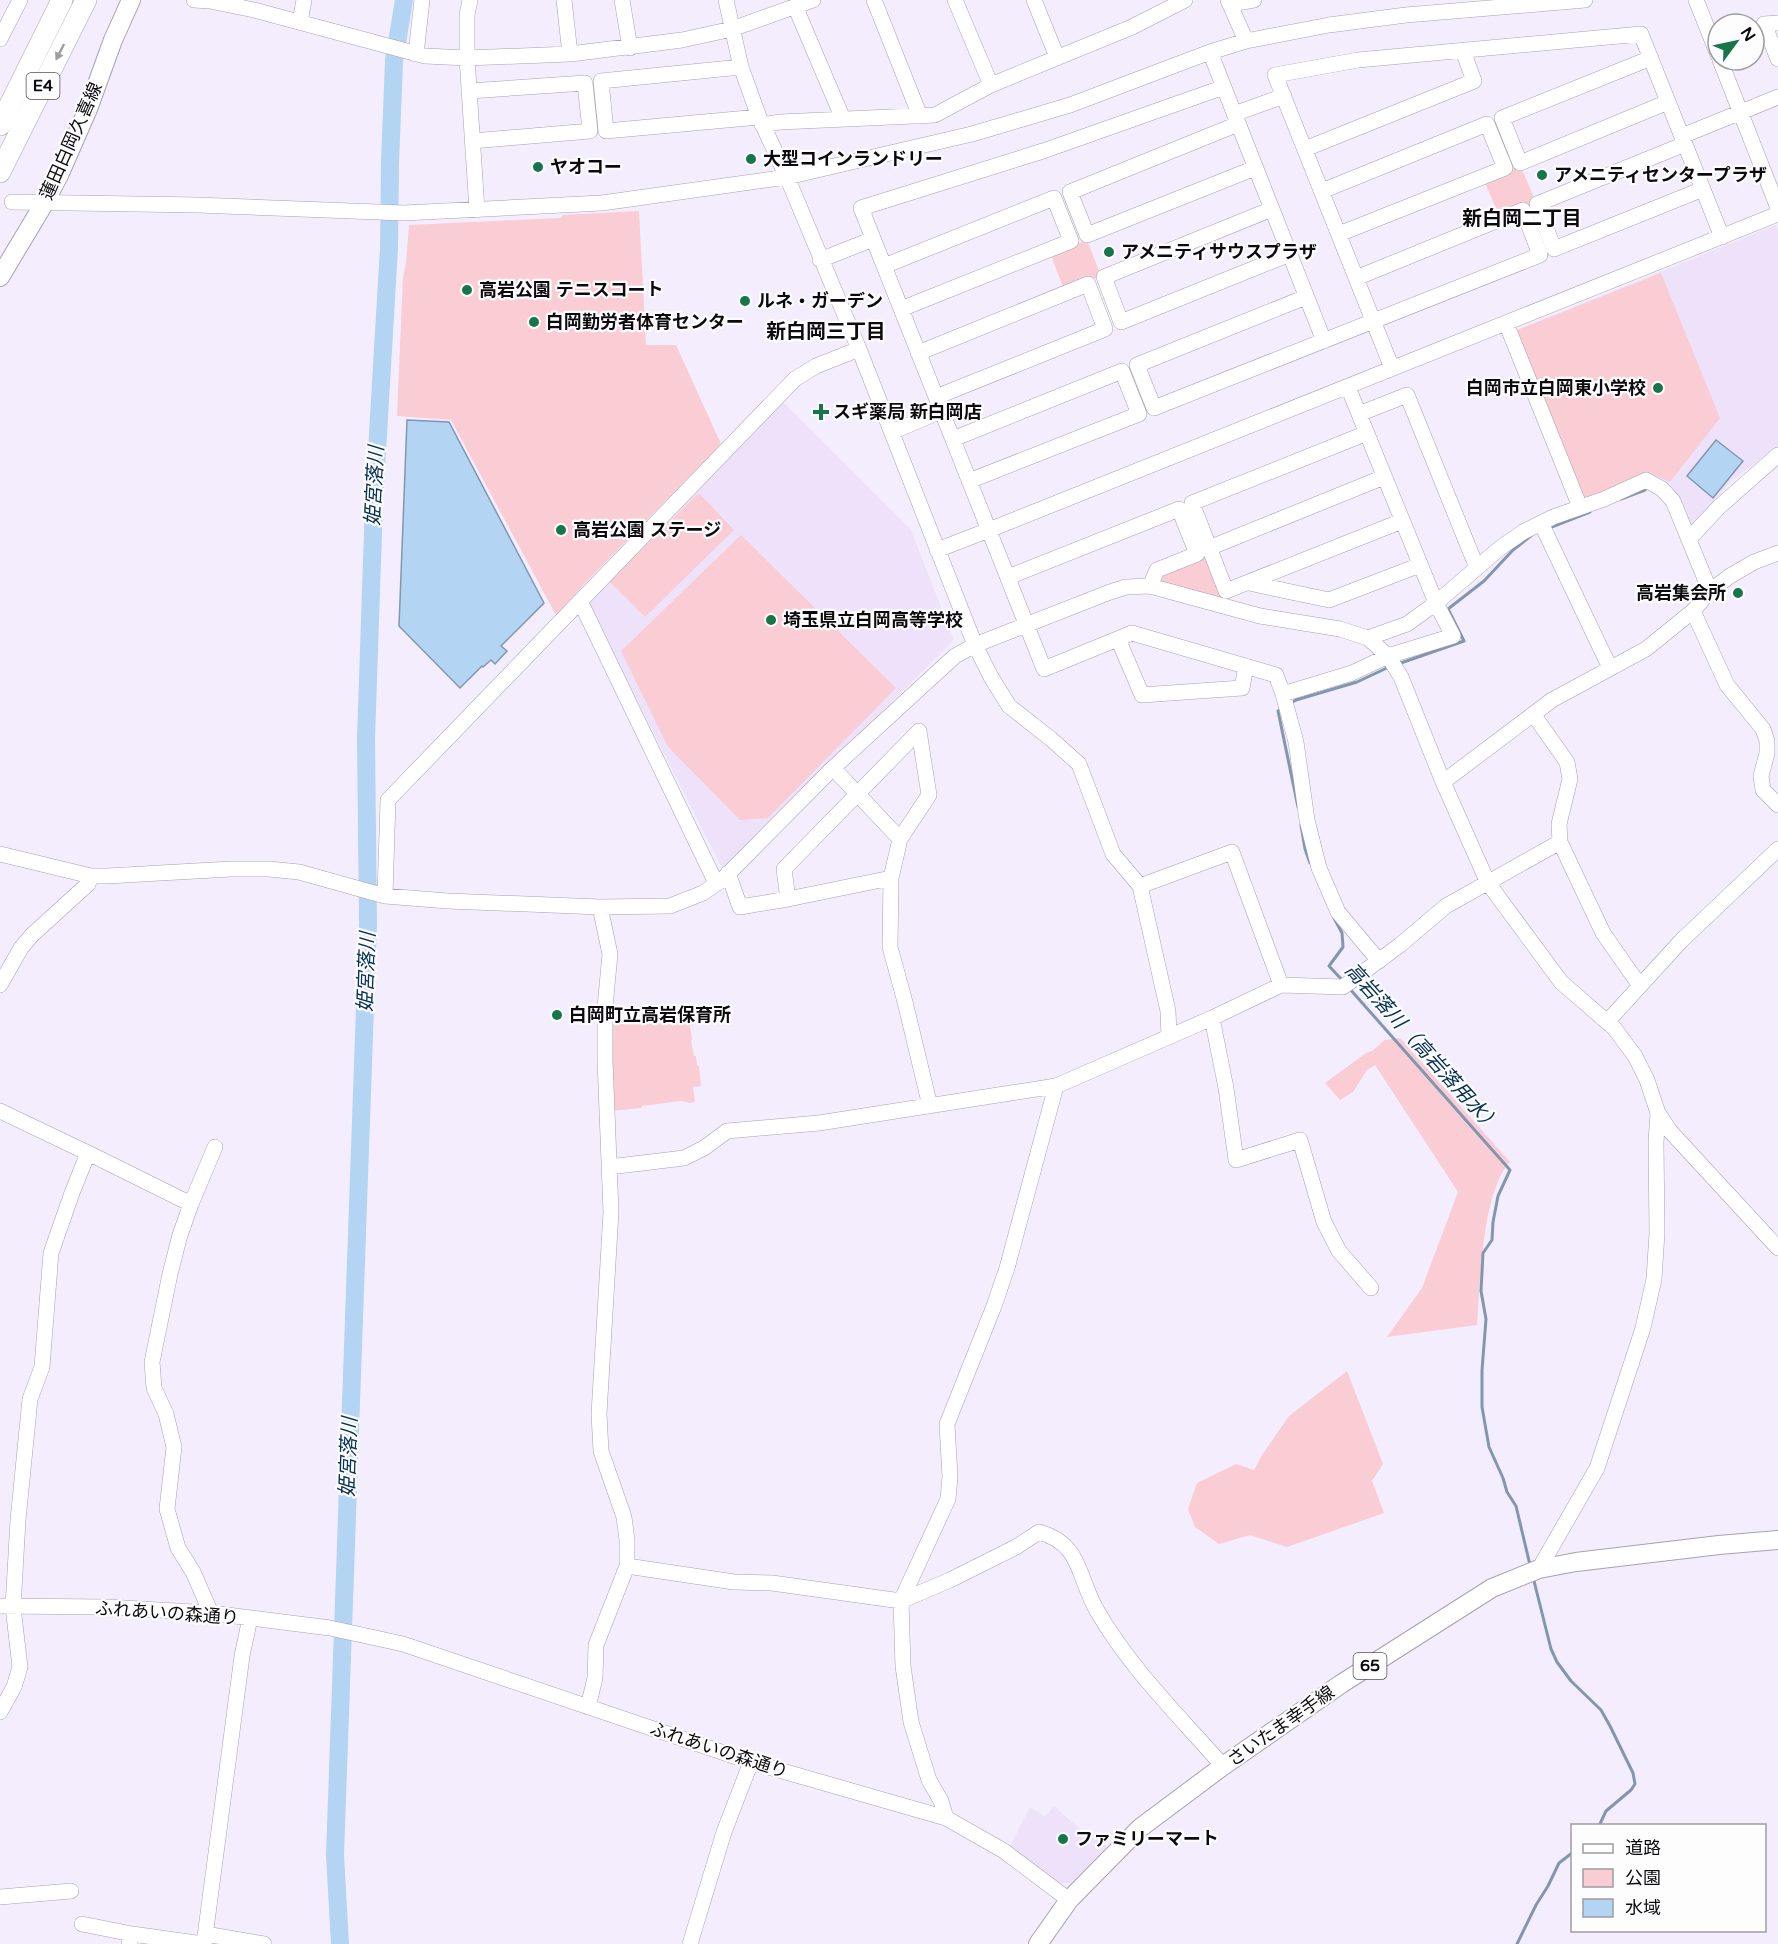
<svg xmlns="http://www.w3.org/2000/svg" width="1778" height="1944" font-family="'Varela Round','Noto Sans JP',sans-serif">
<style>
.built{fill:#ede2f9}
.green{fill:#faccd4}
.water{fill:#b4d4f4;stroke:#8297af;stroke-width:1.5}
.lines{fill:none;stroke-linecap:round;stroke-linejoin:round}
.stream{stroke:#8297af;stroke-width:3}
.river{stroke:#b4d4f4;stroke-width:18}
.minor-casing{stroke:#a8a1b0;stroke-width:16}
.major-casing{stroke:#a8a1b0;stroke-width:20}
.highway-casing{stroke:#a8a1b0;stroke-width:22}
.minor{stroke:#fff;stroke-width:15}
.major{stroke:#fff;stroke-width:18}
.highway{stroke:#fff;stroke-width:21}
.oneway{fill:#9e9d9f}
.poi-dot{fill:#17754b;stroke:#fdfdfd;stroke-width:2}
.labels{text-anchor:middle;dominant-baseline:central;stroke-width:4.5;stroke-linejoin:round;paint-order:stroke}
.shield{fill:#fdfdfd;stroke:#555356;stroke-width:1.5}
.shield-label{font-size:16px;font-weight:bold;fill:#0d0a0f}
.street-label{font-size:18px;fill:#0d0a0f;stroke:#fdfdfd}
.poi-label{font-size:18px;font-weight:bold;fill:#0d0a0f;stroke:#fdfdfd;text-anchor:start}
.neighbourhood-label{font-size:20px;font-weight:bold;fill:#0d0a0f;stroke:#fdfdfd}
.water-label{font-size:20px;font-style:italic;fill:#073253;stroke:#fdfdfd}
</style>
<rect width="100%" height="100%" fill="#f4edfd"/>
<!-- built -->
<path class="built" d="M 1776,225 L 1778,230 L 1778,446 L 1731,481 L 1694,525 L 1689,525 L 1670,483 L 1649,473 L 1603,493 L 1581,498 L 1517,330 Z
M 782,401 L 911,530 L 953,638 L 952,642 L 726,867 L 721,866 L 588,603 Z
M 1054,1806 L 1091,1839 L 1095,1836 L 1107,1847 L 1071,1883 L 1057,1883 L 1009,1848 L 1030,1807 L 1045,1817 Z"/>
<!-- green -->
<path class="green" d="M 1520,165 L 1536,202 L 1500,217 L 1484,181 Z
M 639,211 L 646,345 L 676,345 L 721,444 L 588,580 L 556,615 L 451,420 L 397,416 L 403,277 L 406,263 L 409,225 L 560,218 L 563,215 Z
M 1087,240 L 1101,276 L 1064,290 L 1051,255 Z
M 1661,273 L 1720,418 L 1670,482 L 1648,472 L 1603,493 L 1582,498 L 1517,330 Z
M 699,493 L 734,530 L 645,617 L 609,581 Z
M 741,535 L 896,688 L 768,818 L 740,820 L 668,747 L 621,651 Z
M 1206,552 L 1227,602 L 1160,582 L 1163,571 Z
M 693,1017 L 694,1025 L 690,1026 L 692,1039 L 691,1041 L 694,1056 L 696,1056 L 697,1065 L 699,1067 L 701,1086 L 693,1087 L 695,1102 L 690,1103 L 681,1101 L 642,1106 L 642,1108 L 610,1111 L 610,1024 L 672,1023 Z
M 1400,1038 L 1510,1162 C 1482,1191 1480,1284 1477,1325 L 1387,1337 L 1422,1288 L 1458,1192 L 1375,1065 L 1367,1070 L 1353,1092 L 1340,1100 L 1325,1083 L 1366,1053 L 1372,1051 L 1385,1040 Z
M 1347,1371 L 1383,1464 L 1372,1481 L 1384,1513 L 1287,1547 L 1250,1535 L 1219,1544 L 1195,1527 L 1188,1509 L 1197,1483 L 1236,1464 L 1254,1470 L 1262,1455 L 1289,1416 Z"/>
<!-- water -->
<path class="water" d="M 407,420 L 449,422 L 544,603 L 501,646 L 507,651 L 495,664 L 491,660 L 483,667 L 482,666 L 460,688 L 399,626 Z
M 1716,440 L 1743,461 L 1713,498 L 1687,476 Z"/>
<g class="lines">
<!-- stream -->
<path class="stream" d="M 1621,499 L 1645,490
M 1549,528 L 1590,512
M 1398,664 L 1464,641 L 1448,609 L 1484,581 L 1513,550 L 1532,535
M 1291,703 L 1296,700 L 1357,682 L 1389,667
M 1283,708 L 1278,711 L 1298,807
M 1301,825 L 1305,849 L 1310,863
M 1334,918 L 1342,933 L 1343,947 L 1329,966 L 1343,981
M 1349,988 L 1510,1170 L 1498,1196 L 1493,1222 L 1492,1240 L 1483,1253 L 1481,1291 L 1486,1319 L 1482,1370 L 1482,1407 L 1489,1447 L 1503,1478 L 1507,1492 L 1516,1506 L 1530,1565
M 1533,1577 L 1551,1649 L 1557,1662 L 1571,1681 L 1601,1710 L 1610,1726 L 1633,1773 L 1635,1784 L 1631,1790 L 1606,1811 L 1599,1826
M 1517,1944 L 1536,1905 L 1548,1886 L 1559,1863 L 1572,1853"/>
<!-- river -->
<path class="river" d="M 340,1944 L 335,1855 L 368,923 L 366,739 L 374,502 L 389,248 L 390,163 L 394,61 L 404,0"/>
<!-- minor casing -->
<g class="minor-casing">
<path id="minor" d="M 194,0 L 210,1 L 254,10 L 425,56 L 467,58 L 570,54 L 682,40 L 732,29 L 813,0
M 470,0 L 467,15 L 467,58 L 477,210
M 564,0 L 570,54
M 622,0 L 630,48
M 726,0 L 741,67 L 759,117 L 787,177 L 859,349 L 975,645 L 991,677 L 1009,706 L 1051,739 L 1079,764 L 1113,854 L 1140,886 L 1168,1011 L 1169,1036
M 874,0 L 920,116
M 955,0 L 991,85
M 1034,0 L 1057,57
M 1228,0 L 1246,41
M 1696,0 L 1718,55
M 1230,4 L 1254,0
M 795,6 L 843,119
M 300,22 L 304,0
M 1778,23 L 1764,24 L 1778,59
M 0,39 L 20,0
M 1210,52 L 1324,341
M 416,54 L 422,0
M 1651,58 L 1502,118 L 1520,163 L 1668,102
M 1720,60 L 1778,208
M 741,67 L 601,81 L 606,131 L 759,117
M 1224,87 L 1043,151 L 861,208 L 1044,669 L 1132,633 L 1276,675 L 1283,694 L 1352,673 L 1388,656 L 1453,636 L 1436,603 L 1348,387
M 469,91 L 585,83 L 590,131 L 472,141
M 1234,114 L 1284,96
M 1238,124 L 1070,192 L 1087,235 L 1255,168
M 762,125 L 780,122 L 935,115 L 991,85 L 1132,27 L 1185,0
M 1682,136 L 1778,97
M 1685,144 L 1537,204 L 1554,249 L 1703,189
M 1305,149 L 1474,81 L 1463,51
M 1322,191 L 1487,124 L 1505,168 L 1339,234
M 12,202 L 197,205 L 404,213 L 602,203 L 787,177 L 972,134 L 1070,105 L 1210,52 L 1246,41 L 1329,25 L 1406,15 L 1585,0
M 1272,209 L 1104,277 L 1121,322 L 1290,254
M 820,260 L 873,239
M 884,266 L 1054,198 L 1071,241 L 901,309
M 1306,297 L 1137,365 L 1154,408 L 1540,255 L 1523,210 L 1356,278
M 1506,323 L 1580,507
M 918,353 L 1088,284 L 1105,329 L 936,397
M 1392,368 L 1275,75 L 1358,60 L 1641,34 L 1722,237
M 1359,414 L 1407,395 L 1477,568
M 892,432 L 941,411
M 1367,433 L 1192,503 L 1226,591 L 1402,521
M 953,439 L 1122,371 L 1139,414 L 969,481
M 1541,523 L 1610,668
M 1689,539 L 1719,507 L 1778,455
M 1209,548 L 1384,477
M 937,550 L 989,530 L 1778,214
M 1008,577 L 1179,509 L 1197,554 L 1157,570 L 1150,586
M 1249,583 L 1329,600 L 1420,565
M 580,601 L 716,883
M 1693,611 L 1727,685 L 1763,729 L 1767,741 L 1767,753 L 1761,776 L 1763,790 L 1778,805
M 1368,638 L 1407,624 L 1436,603 L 1500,548 L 1523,532 L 1553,517 L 1604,499 L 1646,480 L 1662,489 L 1673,501 L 1710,591
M 1118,639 L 1142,695 L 1242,688 L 1246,666
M 1283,694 L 1296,742 L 1307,820 L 1319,868 L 1338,912 L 1379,961
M 1533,714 L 1567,762 L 1570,779 L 1559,824 L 1560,842 L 1603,933 L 1640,986
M 919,731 L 929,795 L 900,839 L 891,878 L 890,947 L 905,1002 L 930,1106
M 833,768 L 900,839
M 1443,782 L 1552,700 L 1646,649 L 1693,611 L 1710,591 L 1730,576 L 1754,562 L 1778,553
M 0,854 L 91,876 L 107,876 L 231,869 L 269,869 L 299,872 L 385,896 L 448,901 L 600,907 L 670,906 L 703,893 L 722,880 L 833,768 L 955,656 L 975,645 L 1110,592 L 1126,587 L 1150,586 L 1260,616 L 1340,629 L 1368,638 L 1388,656 L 1401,677 L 1443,782 L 1488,883 L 1561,982 L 1614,1028 L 1635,1056 L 1647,1080 L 1658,1113 L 1670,1131 L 1778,1248
M 728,873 L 740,907 L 788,899 L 891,878
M 1140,886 L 1232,852 L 1281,985
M 385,896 L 388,800 L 795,379 L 816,366 L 859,349
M 788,899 L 784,869 L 919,731
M 0,985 L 21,948 L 32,935 L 88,884 L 91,876
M 1212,1018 L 1226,1088 L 1236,1160 L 1300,1140 L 1324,1222 L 1339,1251 L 1371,1288
M 1607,1022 L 1681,941 L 1778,849
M 0,1111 L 88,1153 L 72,1193 L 51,1253 L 42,1367 L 30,1399 L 18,1520 L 13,1607 L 20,1667 L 14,1687 L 0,1712
M 88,1153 L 191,1204
M 609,1167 L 684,1158 L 704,1148 L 727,1131 L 819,1123 L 1056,1086 L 1212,1018 L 1281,985 L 1343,987 L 1400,945 L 1446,906 L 1560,842
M 627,1566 L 734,1582 L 772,1583 L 901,1601 L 950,1580 L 1016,1547 L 1039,1532 C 1081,1543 1078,1577 1096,1609 C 1129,1667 1179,1716 1223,1766
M 1539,1569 L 1597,1468 L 1643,1328 L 1654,1279 L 1657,1233 L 1656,1142 L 1658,1113
M 0,1606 L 107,1607 L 211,1613 L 330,1628 L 403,1644 L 751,1762 L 946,1818 L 1004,1851 L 1069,1900
M 211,1613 L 193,1572 L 178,1548 L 167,1509 L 174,1447 L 166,1414 L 154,1388 L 152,1362 L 170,1274 L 180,1235 L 191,1204 L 215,1147
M 588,1707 L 595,1678 L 596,1645 L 627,1566 L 627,1540 L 624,1517 L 601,1451 L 599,1414 L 611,1212 L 605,1061 L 605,1007 L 610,954 L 600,907
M 946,1818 L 941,1801 L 929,1780 L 911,1722 L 903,1666 L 901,1601 L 948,1499 L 950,1477 L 947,1424 L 994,1306 L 1007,1268 L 1056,1086
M 0,1897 L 71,1891
M 82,1924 L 132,1934
M 205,1934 L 264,1944
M 129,1944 L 132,1934 L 203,1944
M 204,1944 L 242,1656 L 250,1618
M 690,1944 L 724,1832 L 751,1762"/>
</g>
<!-- major casing -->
<g class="major-casing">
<path id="major" d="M 0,277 L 45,202 L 60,173 L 88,109 L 113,40 L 131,0
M 1038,1944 L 1069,1900 L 1140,1828 L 1223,1766 L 1341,1684 L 1492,1588 L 1539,1569 L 1576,1562 L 1719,1545 L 1778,1540"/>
</g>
<!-- highway casing -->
<g class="highway-casing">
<path id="highway" d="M 0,125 L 62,0
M 0,172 L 86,0"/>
</g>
<!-- minor -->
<use href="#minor" class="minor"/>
<!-- major -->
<use href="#major" class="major"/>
<!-- highway -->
<use href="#highway" class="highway"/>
</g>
<!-- one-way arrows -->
<defs><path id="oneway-solid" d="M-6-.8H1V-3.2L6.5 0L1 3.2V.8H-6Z" transform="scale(1.5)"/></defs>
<use class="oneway" href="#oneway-solid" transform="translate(60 52) rotate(117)"/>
<!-- markers -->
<g class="poi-dot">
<circle cx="751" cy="159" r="6"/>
<circle cx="538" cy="167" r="6"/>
<circle cx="1542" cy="175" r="6"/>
<circle cx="1109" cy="252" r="6"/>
<circle cx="467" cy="290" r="6"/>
<circle cx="745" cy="301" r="6"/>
<circle cx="534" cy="322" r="6"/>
<circle cx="1658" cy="388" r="6"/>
<path d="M818 403h6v6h6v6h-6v6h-6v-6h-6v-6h6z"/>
<circle cx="561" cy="530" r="6"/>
<circle cx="1738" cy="593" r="6"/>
<circle cx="771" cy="620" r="6"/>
<circle cx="557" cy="1015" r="6"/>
<circle cx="1063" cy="1839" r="6"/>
</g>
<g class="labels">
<!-- shield labels -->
<g class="shield">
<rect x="26.5" y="73" width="33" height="26" rx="4.5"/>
<rect x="1353.5" y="1653" width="33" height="26" rx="4.5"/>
</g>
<g class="shield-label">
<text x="43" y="86">E4</text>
<text x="1370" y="1666">65</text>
</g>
<!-- street labels -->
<g class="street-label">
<text transform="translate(71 141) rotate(-66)">蓮田白岡久喜線</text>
<text transform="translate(167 1613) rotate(4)">ふれあいの森通り</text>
<text transform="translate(1281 1726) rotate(-35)">さいたま幸手線</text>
<text transform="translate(719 1750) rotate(18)">ふれあいの森通り</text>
</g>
<!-- poi labels -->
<g class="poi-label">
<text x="763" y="159">大型コインランドリー</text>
<text x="550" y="167">ヤオコー</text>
<text x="1554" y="175">アメニティセンタープラザ</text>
<text x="1121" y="252">アメニティサウスプラザ</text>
<text x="479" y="290">高岩公園 テニスコート</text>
<text x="757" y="301">ルネ・ガーデン</text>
<text x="546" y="322">白岡勤労者体育センター</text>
<text x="1646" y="388" text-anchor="end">白岡市立白岡東小学校</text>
<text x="833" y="412">スギ薬局 新白岡店</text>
<text x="573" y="530">高岩公園 ステージ</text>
<text x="1726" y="593" text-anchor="end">高岩集会所</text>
<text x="783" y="620">埼玉県立白岡高等学校</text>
<text x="569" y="1015">白岡町立高岩保育所</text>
<text x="1075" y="1839">ファミリーマート</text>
</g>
<!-- neighbourhood labels -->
<g class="neighbourhood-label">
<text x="1522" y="219">新白岡二丁目</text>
<text x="826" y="332">新白岡三丁目</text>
</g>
<!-- water labels -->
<g class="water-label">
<text transform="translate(375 486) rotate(-87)">姫宮落川</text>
<text transform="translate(367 972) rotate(-88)">姫宮落川</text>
<text transform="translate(1422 1048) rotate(48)">高岩落川（高岩落用水）</text>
<text transform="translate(349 1457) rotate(-88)">姫宮落川</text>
</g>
</g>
<!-- legend -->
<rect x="1571" y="1824" width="195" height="108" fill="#fdfdfd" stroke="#9d9c9e" stroke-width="1.5"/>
<rect x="1583" y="1844" width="30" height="9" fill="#ffffff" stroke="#9d9c9e" stroke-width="1.5"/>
<text x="1625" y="1854" font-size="18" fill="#0d0a0f">道路</text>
<rect x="1583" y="1869" width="30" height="18" fill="#faccd4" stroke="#9d9c9e" stroke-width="1.5"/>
<text x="1625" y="1884" font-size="18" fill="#0d0a0f">公園</text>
<rect x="1583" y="1899" width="30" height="18" fill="#b4d4f4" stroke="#9d9c9e" stroke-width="1.5"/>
<text x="1625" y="1914" font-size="18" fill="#0d0a0f">水域</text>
<!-- north arrow -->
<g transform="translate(1736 42) rotate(57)"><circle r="28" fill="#fdfdfd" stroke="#9d9c9e" stroke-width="1.5"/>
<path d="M0-4.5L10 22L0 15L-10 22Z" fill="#17754b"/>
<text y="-9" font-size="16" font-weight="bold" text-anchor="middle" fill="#0d0a0f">N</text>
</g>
</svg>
